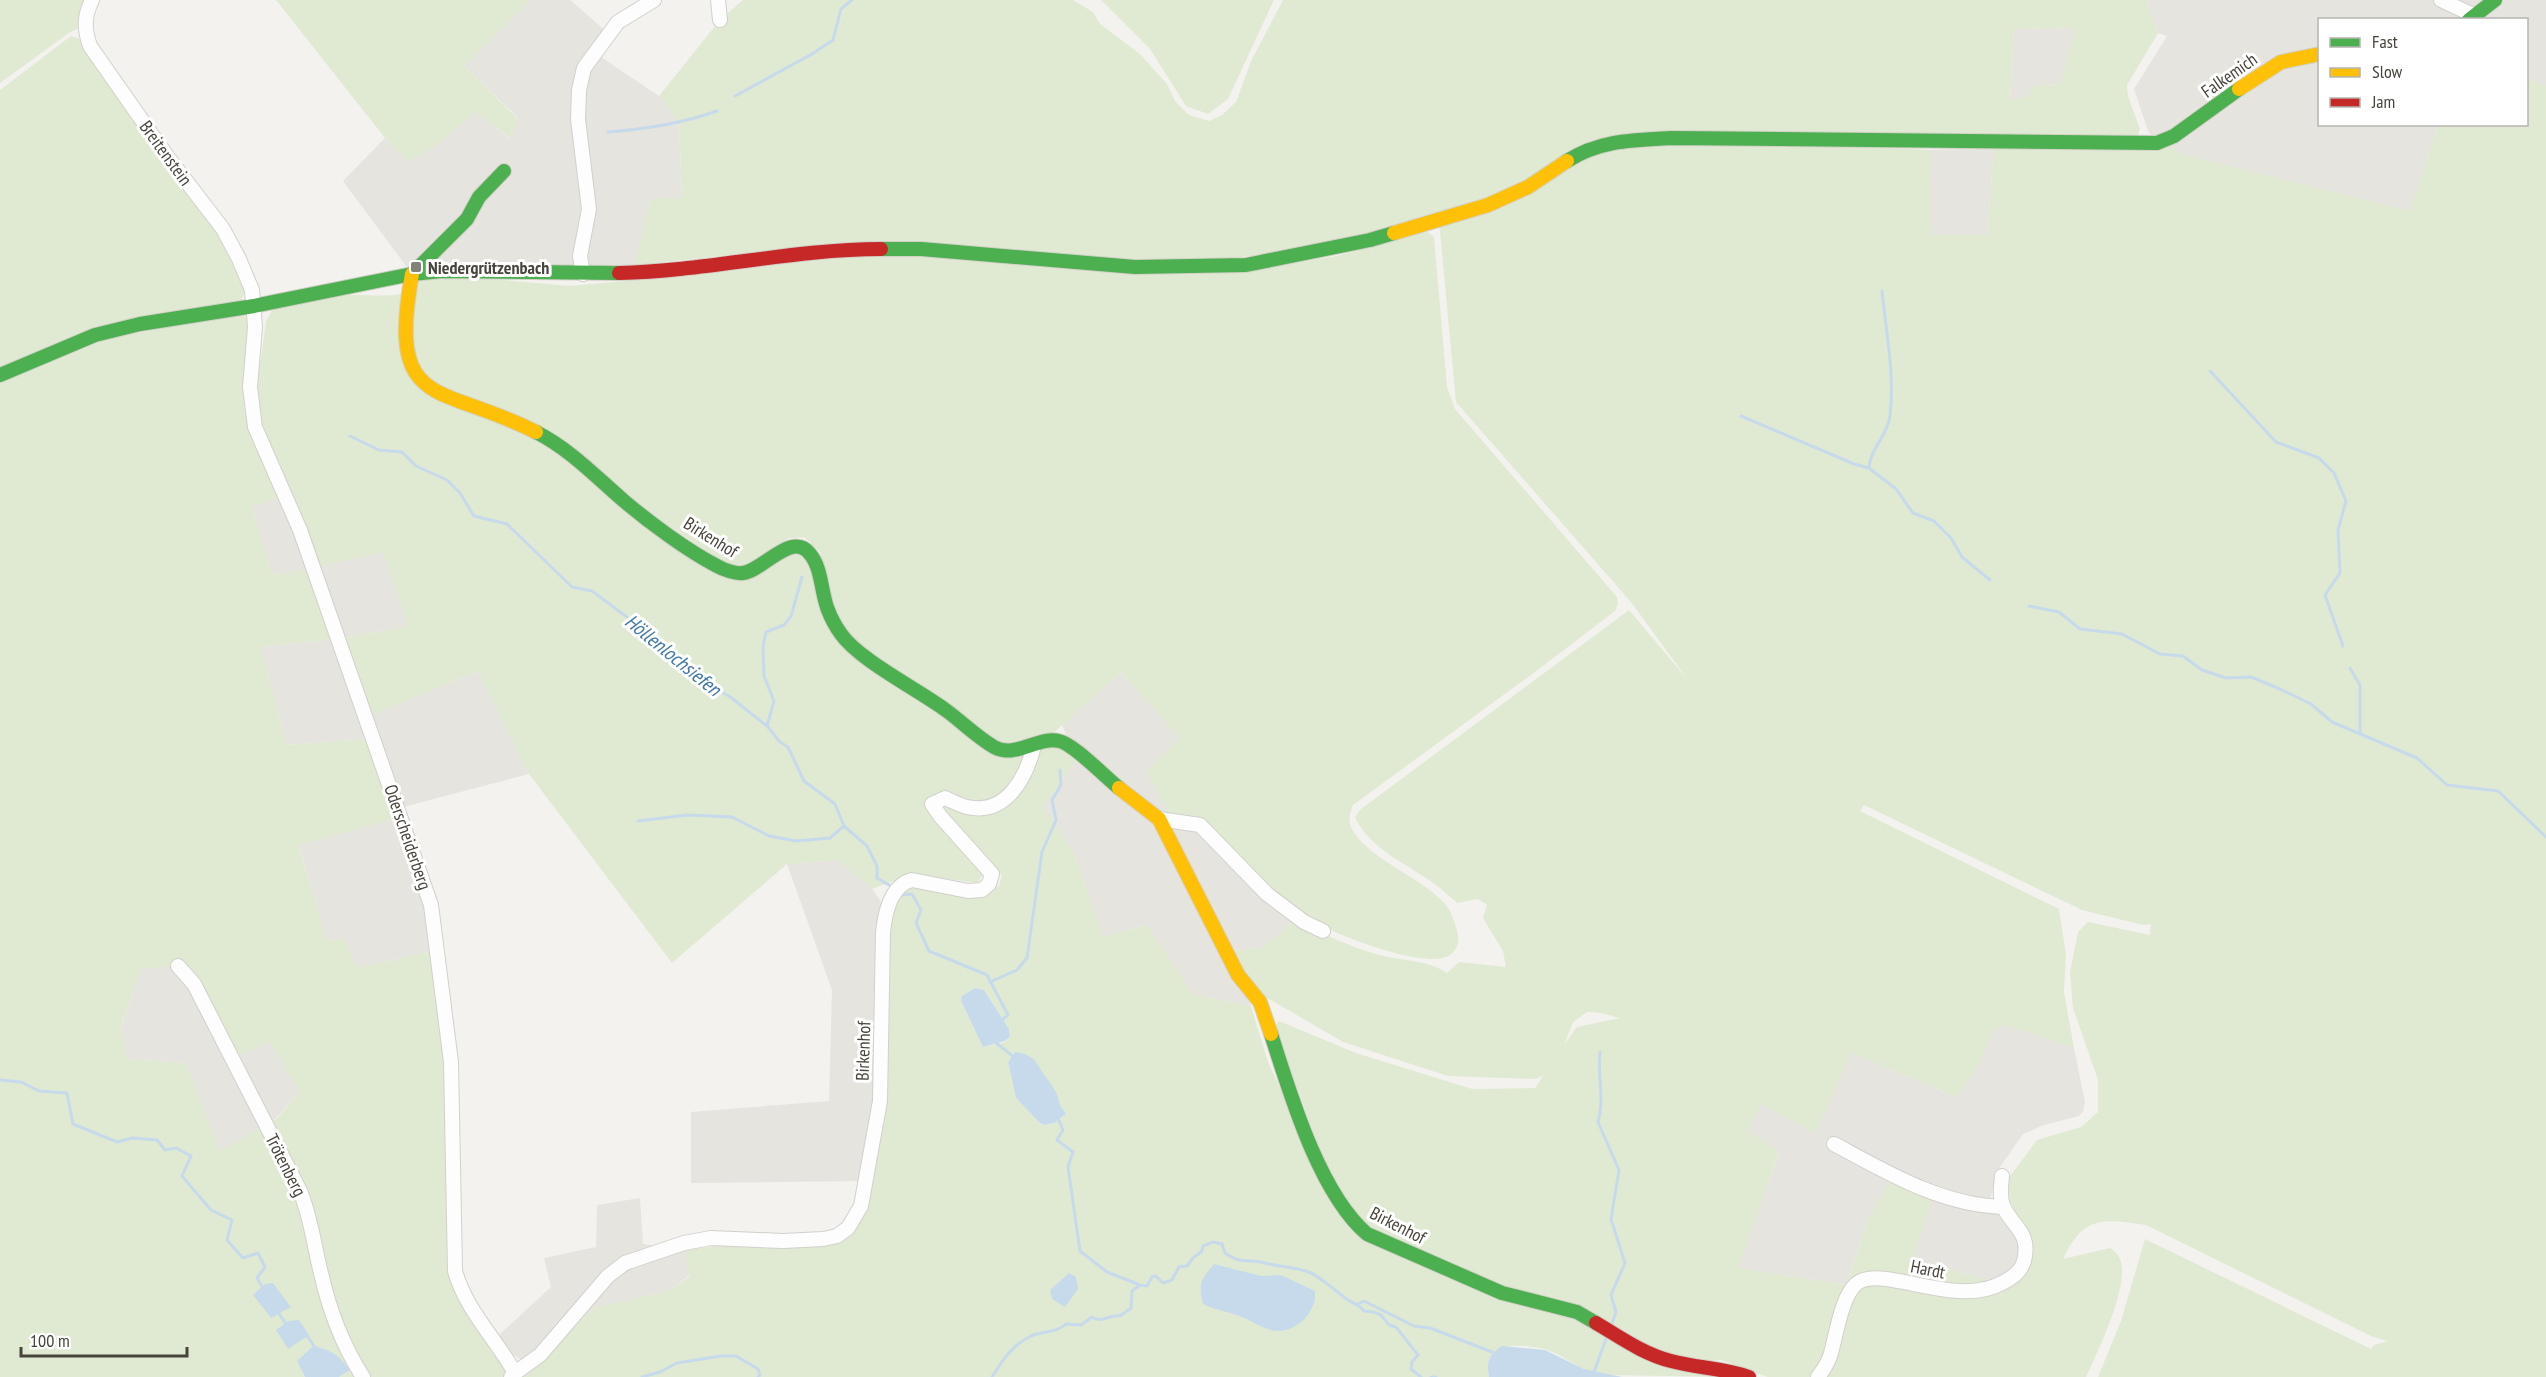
<svg xmlns="http://www.w3.org/2000/svg" width="2546" height="1377" font-family="'PT Sans Narrow',sans-serif">
<style>
.residential{fill:#e6e4de}
.green{fill:#e0ead2;fill-rule:evenodd}
.water{fill:#c6daeb}
.lines{fill:none;stroke-linecap:round;stroke-linejoin:round}
.stream{stroke:#c6daeb;stroke-width:3}
.street-casing{stroke:#d1d0cc;stroke-width:16}
.fast-casing{stroke:#d3d0c8;stroke-width:16}
.slow-casing{stroke:#d3d0c8;stroke-width:16}
.jam-casing{stroke:#d3d0c8;stroke-width:16}
.street{stroke:#fdfdfd;stroke-width:14}
.fast{stroke:#4caf50;stroke-width:14}
.slow{stroke:#ffc107;stroke-width:14}
.jam{stroke:#c62828;stroke-width:14}
.poi-dot{fill:#84817a;stroke:#fff;stroke-width:2}
.labels{text-anchor:middle;dominant-baseline:central;stroke-width:6;stroke-linejoin:round;paint-order:stroke}
.street-label{font-size:18px;fill:#49443b;stroke:#fff}
.poi-label{font-size:18px;font-weight:bold;fill:#49443b;stroke:#fff;text-anchor:start}
.water-label{font-size:20px;font-style:italic;fill:#4078a9;stroke:#fff}
</style>
<rect width="100%" height="100%" fill="#f3f2ef"/>
<!-- residential -->
<path class="residential" d="M 530,0 L 570,0 L 608,33 L 595,53 L 659,96 L 679,122 L 682,199 L 650,199 L 634,273 L 412,274 L 343,181 L 385,138 L 408,162 L 433,148 L 475,111 L 510,139 L 518,118 L 464,66 Z
M 2146,0 L 2546,0 L 2546,86 L 2527,79 L 2526,20 L 2320,20 L 2320,124 L 2440,125 L 2435,134 L 2410,212 L 2184,155 L 2174,150 L 2166,141 L 2153,137 L 2148,131 L 2134,89 L 2167,36 L 2158,33 Z
M 2077,28 L 2060,84 L 2035,85 L 2027,97 L 2010,101 L 2014,29 Z
M 1994,148 L 1987,235 L 1930,235 L 1930,150 Z
M 281,496 L 308,569 L 272,575 L 252,507 Z
M 383,551 L 408,626 L 344,638 L 317,567 Z
M 333,639 L 368,739 L 286,745 L 261,647 Z
M 478,671 L 529,774 L 403,807 L 372,715 Z
M 1121,672 L 1180,738 L 1203,820 L 1295,919 L 1263,948 L 1230,950 L 1251,1006 L 1193,994 L 1147,925 L 1103,937 L 1074,853 L 1042,807 L 1077,760 L 1062,725 Z
M 395,819 L 425,906 L 432,951 L 361,967 L 354,963 L 345,939 L 324,940 L 319,912 L 298,844 Z
M 838,860 L 872,889 L 883,904 L 875,1107 L 862,1181 L 691,1183 L 691,1112 L 829,1101 L 832,990 L 787,864 Z
M 178,965 L 270,1042 L 300,1092 L 276,1118 L 220,1152 L 186,1063 L 127,1059 L 121,1027 L 141,968 Z
M 2004,1025 L 2074,1048 L 2085,1102 L 2083,1111 L 2079,1116 L 2044,1125 L 2023,1134 L 2000,1167 L 1987,1209 L 2010,1219 L 2022,1246 L 2014,1272 L 1995,1282 L 1913,1259 L 1866,1224 L 1847,1285 L 1737,1268 L 1779,1153 L 1747,1131 L 1761,1104 L 1851,1053 L 1957,1097 L 1978,1066 L 1993,1031 Z
M 640,1198 L 643,1244 L 685,1250 L 690,1275 L 669,1291 L 594,1308 L 541,1360 L 520,1359 L 507,1351 L 499,1335 L 551,1287 L 544,1258 L 596,1247 L 597,1205 Z"/>
<!-- green -->
<path class="green" d="M 0,0 L 92,0 L 85,25 L 69,33 L 0,83 Z
M 276,0 L 530,0 L 464,66 L 518,119 L 511,139 L 475,112 L 433,148 L 408,162 L 385,138 Z
M 743,0 L 1073,0 L 1093,12 L 1100,24 L 1140,54 L 1167,84 L 1175,101 L 1189,115 L 1209,121 L 1222,115 L 1236,102 L 1251,61 L 1283,0 L 2146,0 L 2158,33 L 2127,85 L 2128,96 L 2140,129 L 2137,138 L 1849,136 L 1851,146 L 1930,150 L 1931,235 L 1987,235 L 1994,148 L 2160,148 L 2166,141 L 2174,149 L 2184,155 L 2410,211 L 2435,134 L 2440,125 L 2526,124 L 2527,79 L 2546,86 L 2546,1377 L 2098,1377 L 2121,1321 L 2145,1239 L 2371,1349 L 2374,1345 L 2387,1341 L 2371,1336 L 2146,1225 C 2102,1219 2084,1215 2063,1259 L 2110,1248 C 2115,1251 2119,1255 2121,1262 C 2128,1289 2098,1351 2086,1377 L 1825,1377 L 1830,1372 L 1847,1315 L 1854,1299 L 1847,1286 L 1824,1360 L 1810,1377 L 1768,1377 L 1721,1360 L 1701,1362 L 1670,1356 L 1644,1345 L 1644,1356 L 1705,1375 L 1724,1374 L 1734,1377 L 1605,1375 C 1597,1373 1589,1371 1582,1368 C 1570,1362 1558,1353 1544,1349 C 1520,1344 1481,1340 1489,1377 L 522,1377 L 594,1308 L 669,1291 L 690,1276 L 685,1250 L 733,1244 L 830,1245 L 852,1233 L 866,1208 L 873,1180 L 884,1104 L 887,929 L 894,906 L 904,885 L 981,896 L 999,886 L 1002,874 L 983,875 L 977,883 L 913,874 L 872,889 L 838,860 L 787,864 L 672,963 L 529,774 L 478,671 L 372,715 L 344,638 L 408,626 L 383,552 L 317,567 L 299,510 L 260,428 L 256,393 L 266,322 L 273,308 C 299,303 326,296 352,295 C 372,295 388,297 408,293 L 415,299 L 415,288 L 421,280 L 443,277 L 503,280 L 571,286 L 731,271 L 855,253 L 946,255 L 1078,269 L 1190,273 L 1263,268 L 1337,256 L 1414,234 L 1428,232 L 1434,237 L 1447,387 L 1455,409 L 1617,597 L 1618,604 L 1615,611 L 1535,672 L 1353,805 C 1350,812 1348,819 1351,827 C 1366,859 1423,877 1446,905 C 1452,912 1456,926 1458,935 C 1459,943 1457,950 1450,955 C 1426,972 1323,930 1299,914 L 1301,911 L 1249,871 L 1203,820 L 1169,814 L 1146,771 L 1180,738 L 1121,672 L 1051,735 L 1077,760 L 1043,807 L 1074,853 L 1103,937 L 1147,925 L 1193,994 L 1251,1006 L 1268,1062 L 1310,1153 L 1321,1153 L 1275,1027 L 1279,1021 L 1356,1053 L 1472,1089 L 1535,1088 L 1543,1076 L 1536,1079 L 1448,1076 L 1343,1042 L 1264,996 L 1244,974 L 1230,950 L 1263,948 L 1295,919 C 1320,933 1348,946 1376,954 C 1399,961 1427,959 1447,973 L 1459,962 L 1506,967 L 1503,951 L 1483,918 L 1487,905 L 1478,899 L 1457,903 C 1450,897 1443,890 1436,885 C 1408,864 1370,850 1355,817 L 1361,809 L 1629,610 L 1688,680 L 1631,602 L 1456,402 L 1439,221 L 1488,205 L 1487,197 L 1366,234 L 1280,253 L 1215,260 L 1150,263 L 924,242 L 851,242 L 635,265 L 650,199 L 682,198 L 679,122 L 659,96 L 720,20 ZM 2076,28 L 2060,84 L 2035,85 L 2027,97 L 2010,100 L 2014,29 ZM 591,462 L 632,501 L 723,562 L 741,567 L 754,562 L 773,547 L 789,538 L 804,537 L 821,553 L 804,557 L 783,550 C 760,567 747,580 718,567 L 626,503 L 591,470 ZM 1864,805 L 2082,910 L 2143,925 L 2151,924 L 2150,935 L 2088,922 L 2078,932 L 2070,972 L 2073,1008 L 2098,1080 L 2098,1112 L 2081,1127 L 2037,1140 L 2008,1179 L 2010,1201 L 2030,1243 L 2023,1277 L 1997,1292 L 1995,1282 L 1913,1259 L 1932,1198 L 1890,1181 L 1866,1224 L 1847,1285 L 1738,1268 L 1779,1152 L 1747,1131 L 1761,1104 L 1815,1133 L 1851,1053 L 1957,1097 L 1978,1066 L 1993,1031 L 2004,1025 L 2074,1048 L 2064,992 L 2066,955 L 2059,909 L 1860,811 ZM 975,988 L 984,990 L 1009,1029 L 1010,1037 L 1005,1042 L 983,1047 L 961,1001 L 962,996 ZM 1587,1012 C 1602,1012 1606,1015 1620,1018 L 1577,1027 L 1564,1045 L 1573,1022 ZM 1015,1052 C 1038,1054 1040,1071 1050,1089 C 1055,1098 1060,1106 1066,1114 L 1054,1123 L 1044,1125 L 1039,1122 L 1016,1098 L 1008,1062 Z
M 1101,0 L 1274,0 L 1228,99 L 1208,114 L 1186,106 L 1150,49 Z
M 71,36 L 80,39 L 100,71 L 211,223 L 244,286 L 244,294 L 241,300 L 0,371 L 0,90 Z
M 239,314 L 248,318 L 244,407 L 252,440 L 281,496 L 252,507 L 272,575 L 308,569 L 333,639 L 261,647 L 286,745 L 368,739 L 395,819 L 298,845 L 319,912 L 325,940 L 345,939 L 354,963 L 361,967 L 432,951 L 447,1083 L 450,1276 L 514,1377 L 339,1377 L 350,1370 L 302,1372 L 305,1377 L 0,1377 L 0,382 L 100,340 ZM 178,965 L 233,1058 L 270,1042 L 300,1092 L 277,1118 L 220,1151 L 186,1063 L 127,1059 L 121,1026 L 141,969 Z"/>
<!-- water -->
<path class="water" d="M 975,988 L 984,990 L 1009,1029 L 1010,1037 L 1005,1041 L 983,1047 L 961,1001 L 962,996 Z
M 1015,1052 C 1037,1054 1040,1069 1049,1086 C 1054,1096 1060,1105 1066,1114 L 1054,1123 L 1044,1125 L 1039,1122 L 1016,1098 L 1008,1062 Z
M 1214,1264 L 1261,1276 L 1281,1275 L 1315,1291 C 1317,1311 1298,1331 1278,1331 C 1265,1331 1251,1320 1239,1316 C 1226,1311 1215,1310 1203,1304 C 1198,1284 1201,1279 1214,1264 Z
M 1069,1273 L 1076,1277 L 1078,1289 L 1065,1307 L 1052,1299 L 1050,1290 Z
M 273,1283 L 291,1307 L 271,1318 L 253,1295 L 265,1284 Z
M 299,1320 L 309,1335 L 288,1349 L 276,1330 L 288,1321 Z
M 313,1346 C 331,1350 339,1355 350,1370 L 339,1377 L 305,1377 L 297,1361 Z
M 1502,1346 L 1545,1350 L 1584,1369 L 1622,1377 L 1489,1377 C 1486,1362 1489,1354 1502,1346 Z"/>
<g class="lines">
<!-- stream -->
<path class="stream" d="M 735,96 L 812,54 L 833,40 L 841,9 L 852,0
M 608,132 C 646,129 681,124 717,111
M 2210,371 L 2276,442 L 2319,458 L 2334,473 L 2346,501 L 2338,530 L 2340,573 L 2325,595 L 2343,646
M 1741,416 L 1854,464 L 1869,468 L 1896,489 L 1913,513 L 1934,521 L 1951,538 L 1962,557 L 1990,580
M 350,436 L 379,450 L 402,452 L 416,466 L 447,480 L 460,493 L 474,516 L 507,524 L 572,587 L 592,591 L 643,629 L 653,642 L 670,647 L 709,686 L 729,696 L 767,726 L 780,742 L 788,747 L 804,781 L 835,804 L 844,826 L 867,846 L 877,866 L 877,878 L 891,886
M 1869,468 C 1870,449 1888,435 1890,416 C 1895,375 1886,332 1882,291
M 2029,606 L 2059,612 L 2080,629 L 2122,634 L 2160,654 L 2183,656 L 2202,670 L 2226,678 L 2251,677 L 2280,689 L 2311,704 L 2332,722 L 2417,758 L 2447,785 L 2498,791 L 2546,837
M 2350,668 L 2360,685 L 2360,733
M 767,726 L 774,701 L 764,676 L 763,647 L 766,632 L 784,625 L 791,616 L 802,577
M 638,821 L 687,815 L 732,817 L 769,836 L 796,841 L 830,838 L 844,826
M 902,895 L 912,894 L 921,910 L 916,923 L 929,951 L 987,975 L 1008,1015 L 1002,1020
M 990,982 L 1017,970 L 1027,958 L 1042,852 L 1056,820 L 1052,800 L 1061,785 L 1060,770
M 996,1043 L 1014,1057
M 1600,1052 C 1597,1076 1605,1098 1598,1122 L 1619,1170 L 1611,1219 L 1625,1263 L 1611,1295 L 1616,1312 L 1612,1323
M 1042,1075 C 1049,1083 1058,1095 1058,1106
M 0,1080 L 21,1082 L 39,1091 L 67,1093 L 73,1124 L 117,1142 L 132,1138 L 157,1140 L 165,1150 L 176,1148 L 191,1156 L 182,1176 L 211,1210 L 232,1220 L 227,1240 L 243,1258 L 258,1253 L 265,1267 L 257,1278 L 263,1288
M 1058,1118 L 1063,1130 L 1057,1140 L 1073,1152 L 1068,1167 L 1080,1251 L 1107,1272 L 1140,1285
M 1358,1304 L 1364,1301 L 1414,1326 L 1430,1328 L 1492,1352
M 278,1312 L 287,1326
M 306,1334 L 316,1349
M 1594,1372 L 1606,1339
M 642,1377 L 660,1372 L 677,1363 L 721,1356 L 736,1356 L 758,1369 L 760,1375 L 758,1377
M 992,1377 C 1002,1361 1012,1345 1031,1336 C 1042,1331 1057,1333 1066,1324 L 1081,1325 L 1092,1317 C 1102,1324 1109,1314 1120,1316 L 1131,1308 L 1132,1291 L 1140,1285 L 1147,1286 L 1152,1277 L 1156,1276 L 1163,1283 L 1172,1280 L 1179,1267 L 1187,1266 L 1193,1258 L 1202,1251 L 1203,1246 L 1213,1242 L 1222,1244 L 1225,1253 C 1244,1266 1248,1258 1265,1263 C 1280,1267 1297,1267 1311,1273 C 1318,1276 1338,1292 1345,1298 C 1353,1304 1358,1303 1364,1311 L 1374,1312 L 1381,1315 L 1389,1325 L 1396,1327 L 1418,1355 L 1412,1362 L 1411,1369 L 1421,1377
M 1431,1377 L 1436,1377"/>
<!-- street casing -->
<g class="street-casing">
<path id="street" d="M 92,0 C 84,16 84,29 90,46 L 167,156 L 223,229 L 239,259 L 252,290 L 255,327 L 250,387 L 255,427 L 300,530 L 431,905 L 451,1062 L 455,1271 C 466,1310 496,1339 515,1373 L 511,1377
M 718,0 L 720,20
M 2441,0 L 2475,16
M 583,274 L 580,256 L 589,209 L 578,119 L 579,90 L 584,68 L 618,22 L 654,0
M 1159,819 L 1200,825 L 1267,894 L 1304,922 L 1323,931
M 178,966 L 194,984 L 300,1191 C 311,1217 314,1246 321,1273 C 329,1309 343,1346 363,1377
M 1834,1144 C 1888,1173 1941,1205 2003,1207
M 515,1373 L 540,1355 L 608,1276 L 625,1263 L 684,1243 L 711,1238 L 783,1241 L 823,1239 L 837,1236 L 848,1228 L 861,1206 L 880,1101 L 883,932 C 885,913 891,885 912,880 L 968,891 L 982,890 L 989,884 L 992,874 L 940,816 L 932,804 L 945,798 C 952,801 959,805 967,807 C 1006,816 1026,778 1034,746
M 1818,1377 C 1824,1369 1829,1362 1831,1353 C 1836,1335 1842,1296 1856,1284 C 1881,1263 1955,1309 2002,1283 C 2012,1278 2021,1272 2024,1261 C 2031,1233 2014,1228 2004,1208 C 1999,1198 2001,1186 2002,1176"/>
</g>
<!-- fast casing -->
<g class="fast-casing">
<path id="fast" d="M 2469,20 L 2495,0
M 1567,161 C 1600,140 1633,140 1671,138 L 2157,143 L 2174,136 L 2239,89
M 881,249 L 921,249 L 1135,267 L 1246,265 L 1370,240 L 1394,233
M 412,274 L 467,219 L 479,197 L 504,171
M 0,375 L 95,335 L 140,324 L 254,306 L 412,274 L 442,271 L 619,273
M 536,432 C 571,450 595,476 624,501 C 650,523 688,551 717,566 C 724,570 736,574 743,573 C 763,571 792,530 810,554 C 822,568 821,593 828,610 C 831,618 836,627 841,634 C 859,660 919,690 947,711 C 962,722 977,737 994,747 C 1015,759 1038,736 1059,741 C 1074,744 1105,777 1119,788
M 1271,1034 C 1290,1093 1319,1193 1367,1234 L 1502,1293 L 1577,1312 L 1596,1323"/>
</g>
<!-- slow casing -->
<g class="slow-casing">
<path id="slow" d="M 2239,89 L 2281,62 L 2320,54
M 1394,233 L 1488,205 L 1528,187 L 1567,161
M 412,274 C 387,412 440,383 536,432
M 1119,788 L 1159,819 L 1238,975 L 1260,1002 L 1271,1034"/>
</g>
<!-- jam casing -->
<g class="jam-casing">
<path id="jam" d="M 619,273 C 707,271 794,249 881,249
M 1596,1323 C 1620,1337 1643,1354 1671,1361 C 1697,1368 1723,1368 1749,1377"/>
</g>
<!-- street -->
<use href="#street" class="street"/>
<!-- fast -->
<use href="#fast" class="fast"/>
<!-- slow -->
<use href="#slow" class="slow"/>
<!-- jam -->
<use href="#jam" class="jam"/>
</g>
<!-- markers -->
<rect class="poi-dot" x="410" y="261" width="12" height="12" rx="3"/>
<g class="labels">
<!-- street labels -->
<g class="street-label">
<text transform="translate(2229 75) rotate(-35)">Falkemich</text>
<text transform="translate(166 153) rotate(54)">Breitenstein</text>
<text transform="translate(711 537) rotate(32)">Birkenhof</text>
<text transform="translate(408 837) rotate(71)">Oderscheiderberg</text>
<text transform="translate(863 1051) rotate(-88)">Birkenhof</text>
<text transform="translate(286 1165) rotate(63)">Trötenberg</text>
<text transform="translate(1398 1225) rotate(27)">Birkenhof</text>
<text transform="translate(1928 1269) rotate(11)">Hardt</text>
</g>
<!-- poi labels -->
<g class="poi-label">
<text x="428" y="267">Niedergrützenbach</text>
</g>
<!-- water labels -->
<g class="water-label">
<text transform="translate(673 655) rotate(39)">Höllenlochsiefen</text>
</g>
</g>
<!-- legend -->
<rect x="2318" y="18" width="210" height="108" fill="#ffffff" stroke="#b6b4b1" stroke-width="1.5"/>
<rect x="2330" y="38" width="30" height="9" fill="#4caf50" stroke="#b6b4b1" stroke-width="1.5"/>
<text x="2372" y="48" font-size="18" fill="#49443b">Fast</text>
<rect x="2330" y="68" width="30" height="9" fill="#ffc107" stroke="#b6b4b1" stroke-width="1.5"/>
<text x="2372" y="78" font-size="18" fill="#49443b">Slow</text>
<rect x="2330" y="98" width="30" height="9" fill="#c62828" stroke="#b6b4b1" stroke-width="1.5"/>
<text x="2372" y="108" font-size="18" fill="#49443b">Jam</text>
<!-- scale -->
<path d="M21 1347v9h166v-9" fill="none" stroke="#49443b" stroke-width="3"/>
<text x="30" y="1347" font-size="18" fill="#49443b" stroke="#ffffff" stroke-width="4.5" paint-order="stroke">100 m</text>
</svg>
